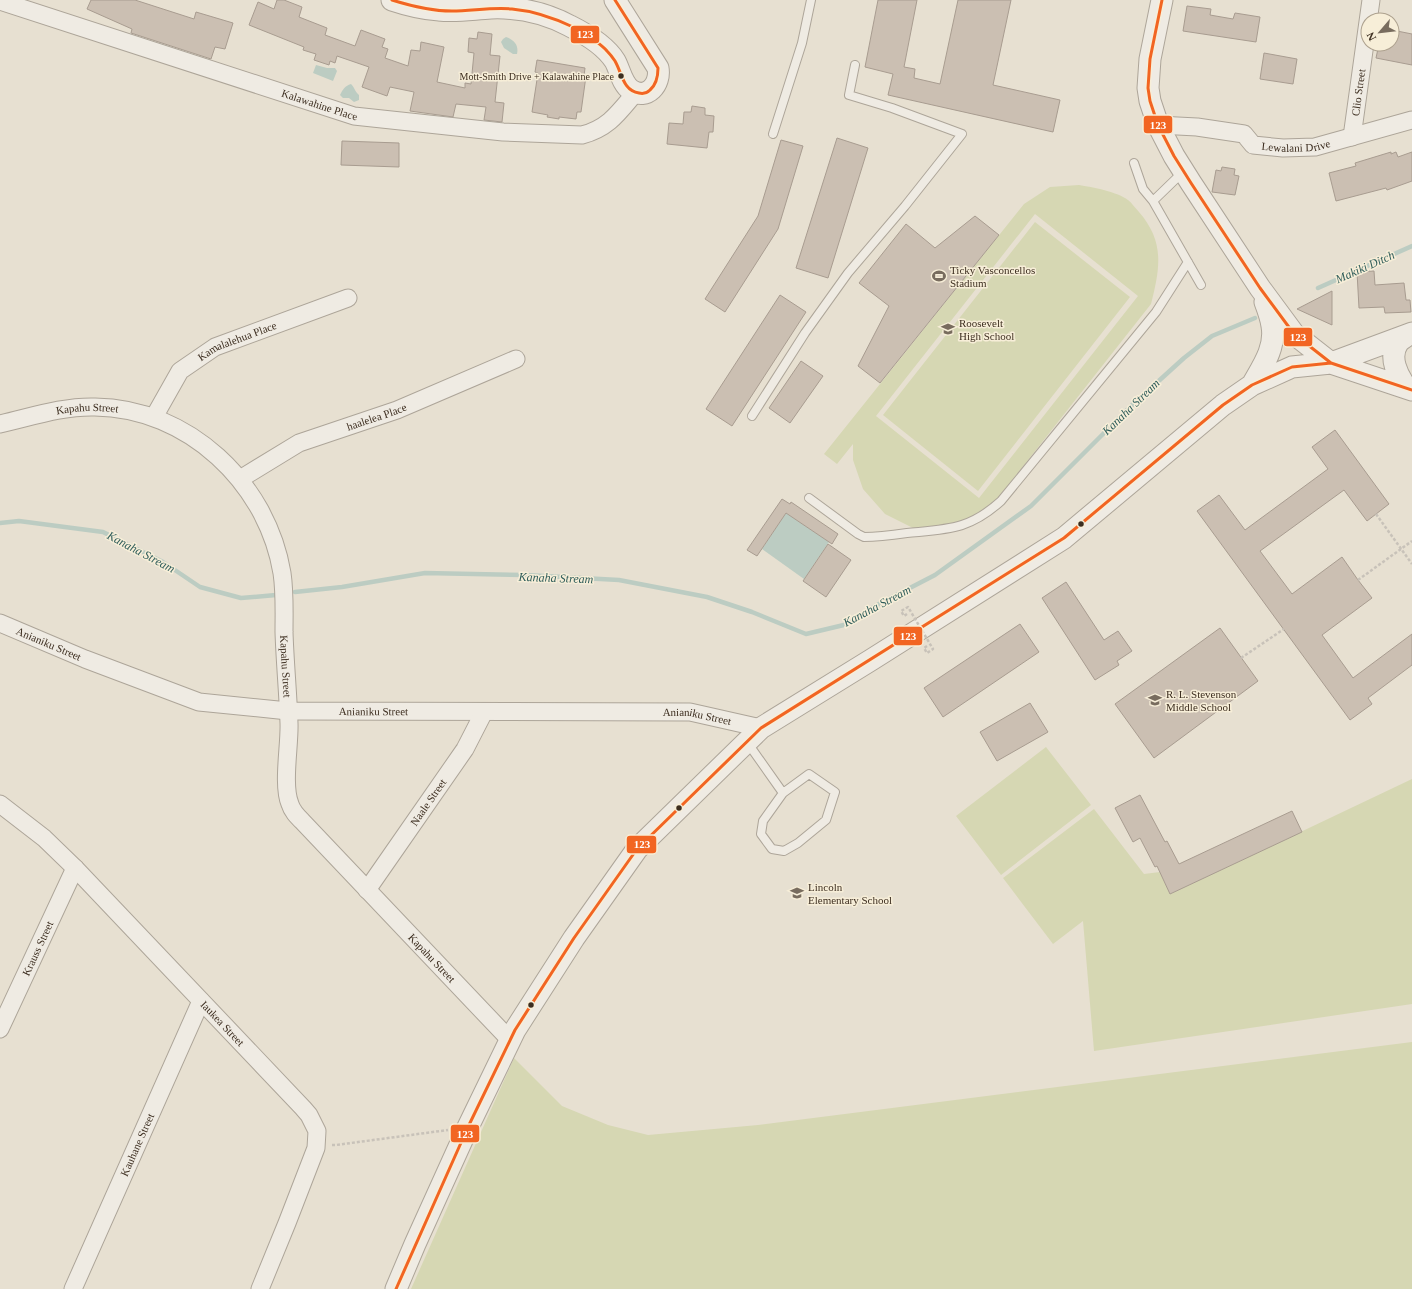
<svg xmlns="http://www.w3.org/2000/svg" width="1412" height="1289" font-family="'Times New Roman',serif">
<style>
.green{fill:#d6d7b3;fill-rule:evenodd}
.water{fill:#bcccc2}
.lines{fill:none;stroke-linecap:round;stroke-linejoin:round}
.stream{stroke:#bcccc2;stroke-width:4.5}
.building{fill:#cbbfb2;stroke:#a89c90}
.service-casing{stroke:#ada599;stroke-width:10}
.minor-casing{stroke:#ada599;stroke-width:19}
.tertiary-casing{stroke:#ada599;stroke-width:23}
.path{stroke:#c8c2b9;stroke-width:2.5;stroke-dasharray:3 2;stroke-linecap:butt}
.service{stroke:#efebe3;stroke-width:8}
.minor{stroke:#efebe3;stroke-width:17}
.tertiary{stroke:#efebe3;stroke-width:21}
.path-bridge{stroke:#c8c2b9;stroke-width:2.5;stroke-dasharray:3 2;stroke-linecap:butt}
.bus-1-casing{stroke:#f7eed8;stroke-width:6}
.bus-1{stroke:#f26522;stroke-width:3}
.bus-dot{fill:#3d2e20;stroke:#f7eed8;stroke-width:1.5}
.labels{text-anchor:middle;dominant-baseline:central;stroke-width:3;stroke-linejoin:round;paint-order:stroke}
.bus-label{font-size:10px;fill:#3d2e20;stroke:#f7eed8;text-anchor:end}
.street-label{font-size:11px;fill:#3d2e20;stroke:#f7eed8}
.poi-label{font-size:11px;fill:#3d2e20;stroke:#f7eed8;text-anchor:start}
.water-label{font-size:12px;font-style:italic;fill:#2f5d5a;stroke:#f7eed8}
.line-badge{stroke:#f7eed8;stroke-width:1.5}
.badge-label{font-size:11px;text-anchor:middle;font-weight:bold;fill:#fff}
</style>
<rect width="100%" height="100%" fill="#e7e0d1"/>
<!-- green -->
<path class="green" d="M 1079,185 C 1092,187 1118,192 1128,200 C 1132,203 1135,208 1139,212 C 1165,242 1160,268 1151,304 L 995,502 L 969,518 L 941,528 L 913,528 L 885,514 L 863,489 L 853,460 L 853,444 L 837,464 L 824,454 L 1024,204 L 1050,187 ZM 1035,214 L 1138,296 L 979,498 L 876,416 Z
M 1035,222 L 1130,297 L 978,491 L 883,415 Z
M 1046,747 L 1091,805 L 1001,875 L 956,816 Z
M 1412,779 L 1412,1004 L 1094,1051 L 1083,921 L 1053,944 L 1003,878 L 1094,809 L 1144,874 L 1160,872 L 1170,894 Z
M 1412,1042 L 1412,1289 L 411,1289 L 514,1058 L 562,1106 L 608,1125 L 648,1135 L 758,1125 Z"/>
<!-- water -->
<path class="water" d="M 506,37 C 514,40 519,45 517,54 L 513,54 L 504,48 L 501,42 L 503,39 Z
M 316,65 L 327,68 L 335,68 L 337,71 L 333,81 L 313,73 Z
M 351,84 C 355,88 355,92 359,95 L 359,100 L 354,102 L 349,98 L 343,98 L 340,95 C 343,89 345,86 351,84 Z
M 786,513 L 829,542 L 804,579 L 762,549 Z"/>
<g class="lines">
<!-- stream -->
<path class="stream" d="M 1318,288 L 1412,246
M 0,523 L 19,521 L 103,532 L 163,562 L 200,587 L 241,598 L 276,595
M 295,592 L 342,587 L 425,573 L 526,575 L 619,580 L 707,597 L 752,612 L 806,634 L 848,624 L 877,605 L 935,575 L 1031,506 L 1130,407 L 1184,358 L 1212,336 L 1255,318"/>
</g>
<!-- building -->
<path class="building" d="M 91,0 L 135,0 L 194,19 L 196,12 L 233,23 L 225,49 L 215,47 L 211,59 L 131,33 L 132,29 L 87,9 Z
M 277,0 L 284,0 L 302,7 L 299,17 L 327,28 L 325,35 L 355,46 L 361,30 L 385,39 L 382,47 L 388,49 L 385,58 L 408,66 L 411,50 L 420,51 L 421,42 L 444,47 L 437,82 L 465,88 L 465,83 L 471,84 L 474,53 L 468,52 L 469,38 L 477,39 L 478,32 L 492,34 L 490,55 L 500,56 L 495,102 L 504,103 L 502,122 L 484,120 L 486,107 L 456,104 L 453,117 L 410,111 L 414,92 L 390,87 L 387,96 L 362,87 L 369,67 L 337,56 L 335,63 L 330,61 L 329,65 L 314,60 L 316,54 L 303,50 L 304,47 L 249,25 L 258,2 L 274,9 Z
M 878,0 L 917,0 L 904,67 L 915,69 L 914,78 L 940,84 L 958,0 L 1011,0 L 993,85 L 1060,100 L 1053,132 L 888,95 L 893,74 L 865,67 Z
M 1187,6 L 1211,9 L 1210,15 L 1233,19 L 1235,13 L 1260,17 L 1256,42 L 1183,31 Z
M 1392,30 L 1412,34 L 1412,65 L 1376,58 L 1379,44 L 1392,44 Z
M 1264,53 L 1297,59 L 1293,84 L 1260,79 Z
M 537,60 L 585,68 L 584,76 L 586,76 L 581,112 L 577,112 L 576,119 L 559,117 L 559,119 L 547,117 L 548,115 L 532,112 L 538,73 L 535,72 Z
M 692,106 L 705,108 L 705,115 L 714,116 L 713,132 L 709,132 L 707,148 L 667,144 L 669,123 L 683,124 L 684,112 L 691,112 Z
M 837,138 L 868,148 L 828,278 L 796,268 Z
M 781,140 L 803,146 L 778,229 L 725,312 L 705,299 L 758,216 Z
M 342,141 L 399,143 L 399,167 L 341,165 Z
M 1391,152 L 1391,154 L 1396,152 L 1398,157 L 1412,152 L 1412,181 L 1387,190 L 1386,188 L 1336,201 L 1329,173 L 1356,166 L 1355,163 Z
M 1222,167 L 1235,169 L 1234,175 L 1239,176 L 1235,195 L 1212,192 L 1216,170 L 1221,171 Z
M 975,216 L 999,235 L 880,383 L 858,366 L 889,306 L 859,283 L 906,224 L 935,248 Z
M 1374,271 L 1375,285 L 1404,283 L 1406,300 L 1410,300 L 1411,312 L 1385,313 L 1384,307 L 1359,308 L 1357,272 Z
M 1332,291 L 1332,325 L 1297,309 Z
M 780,295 L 806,312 L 732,426 L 706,409 Z
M 801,361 L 823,376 L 790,423 L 769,408 Z
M 1335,430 L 1389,504 L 1367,521 L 1344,490 L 1260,551 L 1292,594 L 1342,557 L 1358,580 L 1372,598 L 1322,635 L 1353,678 L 1412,634 L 1412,665 L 1368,698 L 1372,704 L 1350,720 L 1197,511 L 1219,495 L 1245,530 L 1328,469 L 1312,447 Z
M 782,499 L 790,504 L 791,502 L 838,534 L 832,544 L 786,513 L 757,556 L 747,550 Z
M 828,544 L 851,560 L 826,597 L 803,581 Z
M 1066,582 L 1104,640 L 1118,631 L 1132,651 L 1117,661 L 1119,665 L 1095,680 L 1042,598 Z
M 1020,624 L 1039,652 L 943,717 L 924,688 Z
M 1220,628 L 1258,681 L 1154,758 L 1115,704 Z
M 1030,703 L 1048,732 L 997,761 L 980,732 Z
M 1140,795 L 1165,842 L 1167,841 L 1179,864 L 1292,811 L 1302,832 L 1170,894 L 1157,866 L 1155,867 L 1140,838 L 1133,842 L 1115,808 Z"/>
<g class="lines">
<!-- service casing -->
<g class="service-casing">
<path id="service" d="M 773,134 L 802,43 L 811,0
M 1134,163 L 1143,189 L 1153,201
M 1183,172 L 1153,201 L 1201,285
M 752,416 L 805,333 L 848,273 L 905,206 L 962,134 L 892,108 L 849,95 L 855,65
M 809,498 L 858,534 L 864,537 C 879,537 893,535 907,533 C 948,529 969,530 1001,501 L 1156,312 L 1188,262
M 747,742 L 783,793
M 809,774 L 835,792 L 826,820 L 798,843 L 784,851 L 772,849 L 761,834 L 763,821 L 783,793 Z"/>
</g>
<!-- minor casing -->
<g class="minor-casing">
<g id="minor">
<path id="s1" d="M 0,1 L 354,116 L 503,132 L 582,135 C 609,128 619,112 636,92"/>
<path id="s2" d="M 1158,125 L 1197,127 L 1244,134 L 1253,145 L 1283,148 L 1315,147 L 1412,120"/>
<path id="s3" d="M 1352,137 L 1371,0"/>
<path id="s4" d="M 154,417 L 180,371 L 215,347 L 348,298"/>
<path id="s5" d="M 0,424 C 31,417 63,406 95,407 C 188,408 267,483 282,573 C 285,593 284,613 284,632 C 285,663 288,693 289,723 C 290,744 282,785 290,804 C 292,811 297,816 302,821 L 510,1040"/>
<path id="s6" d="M 240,479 L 299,443 L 397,410 L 516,359"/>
<path id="s7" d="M 0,623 L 85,659 L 199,702 L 288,711 L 690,712 L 761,728"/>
<path id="s8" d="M 0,804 L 44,838 L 75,868 L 303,1108 L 309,1115 L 317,1131 L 316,1148 L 287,1223 L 260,1289"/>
<path id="s9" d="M 367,890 L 465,749 L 484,712"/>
<path id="s10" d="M 0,1029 L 75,868"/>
<path id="s11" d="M 73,1289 L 201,1001"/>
</g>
</g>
<!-- tertiary casing -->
<g class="tertiary-casing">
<path id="tertiary" d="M 392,0 C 407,5 423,9 439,10 C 456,12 473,9 491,8 C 518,7 546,13 570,26 C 586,34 605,45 615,61 C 620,70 622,84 631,90 C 647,101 661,84 658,68 L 615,0
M 1162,0 L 1150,59 L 1148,88 L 1150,101 L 1158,125 L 1174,156 L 1191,183 L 1260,288 L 1294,334 L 1331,363 L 1412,390
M 1252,385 C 1262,367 1276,348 1272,326 C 1271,318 1268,310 1265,302
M 1406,387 C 1398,376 1388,357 1398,343 C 1400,340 1405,337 1408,335
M 396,1289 L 415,1244 L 468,1127 L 515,1030 L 574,938 L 637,849 L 761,728 L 871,660 L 1064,538 L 1223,405 L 1252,385 L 1292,367 L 1331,363 L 1412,333"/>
</g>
<!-- path -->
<path class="path" d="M 1376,514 L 1412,564
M 1358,580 L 1412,541
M 1241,658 L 1284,629
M 332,1145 L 336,1145 L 448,1130"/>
<!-- service -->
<use href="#service" class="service"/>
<!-- minor -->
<use href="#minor" class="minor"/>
<!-- tertiary -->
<use href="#tertiary" class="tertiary"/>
<!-- path-bridge -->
<path class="path-bridge" d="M 907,614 L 904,616 L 901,611 L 908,607 L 933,649 L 927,653 L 924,648 L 927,646"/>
<!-- bus-1 casing -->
<g class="bus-1-casing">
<path id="bus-1" d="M 392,0 C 411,6 431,11 452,11 C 472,11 492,7 512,9 C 534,11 554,18 573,27 C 585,34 598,41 607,51 C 610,54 613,58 615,61 C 622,73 623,91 639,93 C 643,94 647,93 650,90 C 657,84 658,76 658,68 L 615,0
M 1162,0 L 1150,59 L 1148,88 L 1150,101 L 1158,125 L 1174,156 L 1191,183 L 1260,288 L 1294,334 L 1331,363 L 1412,390
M 396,1289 L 468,1127 L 515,1030 L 574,938 L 637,849 L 761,728 L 1064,538 L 1223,405 L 1252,385 L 1292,367 L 1331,363"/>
</g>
<!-- bus-1 -->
<use href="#bus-1" class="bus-1"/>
</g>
<!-- icons -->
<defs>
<g id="stadium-bare" transform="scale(1.08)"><path d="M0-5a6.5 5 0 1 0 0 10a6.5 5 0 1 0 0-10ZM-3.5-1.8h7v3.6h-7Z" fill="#786c5e" stroke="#f7eed8" stroke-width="2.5" paint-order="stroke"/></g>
<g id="school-bare" transform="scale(1.08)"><path d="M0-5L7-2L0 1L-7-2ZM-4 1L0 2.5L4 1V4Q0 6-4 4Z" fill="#786c5e" stroke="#f7eed8" stroke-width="2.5" paint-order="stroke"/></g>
</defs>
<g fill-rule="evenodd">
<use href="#stadium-bare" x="939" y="276"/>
<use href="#school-bare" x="948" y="329"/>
<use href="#school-bare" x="1155" y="700"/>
<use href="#school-bare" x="797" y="893"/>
</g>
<!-- markers -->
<g class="bus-dot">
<circle cx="621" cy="76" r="3.5"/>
<circle cx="1081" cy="524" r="3.5"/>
<circle cx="679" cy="808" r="3.5"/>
<circle cx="531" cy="1005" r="3.5"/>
</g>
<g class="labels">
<!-- bus labels -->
<g class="bus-label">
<text x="614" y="76">Mott-Smith Drive + Kalawahine Place</text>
</g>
<!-- street labels -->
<g class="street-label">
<text stroke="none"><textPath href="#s3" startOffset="45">Clio Street</textPath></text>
<text stroke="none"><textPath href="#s1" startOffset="336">Kalawahine Place</textPath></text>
<text stroke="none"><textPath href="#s2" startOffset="144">Lewalani Drive</textPath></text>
<text stroke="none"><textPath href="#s4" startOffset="118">Kamalalehua Place</textPath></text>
<text stroke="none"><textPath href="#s5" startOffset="89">Kapahu Street</textPath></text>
<text stroke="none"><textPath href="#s6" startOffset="151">haalelea Place</textPath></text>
<text stroke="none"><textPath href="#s7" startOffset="53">Anianiku Street</textPath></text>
<text stroke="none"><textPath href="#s5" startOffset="461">Kapahu Street</textPath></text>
<text stroke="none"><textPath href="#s7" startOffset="389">Anianiku Street</textPath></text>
<text stroke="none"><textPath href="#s7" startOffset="713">Anianiku Street</textPath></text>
<text stroke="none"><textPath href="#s9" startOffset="107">Naale Street</textPath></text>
<text stroke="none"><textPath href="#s10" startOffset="89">Krauss Street</textPath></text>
<text stroke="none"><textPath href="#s5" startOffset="809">Kapahu Street</textPath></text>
<text stroke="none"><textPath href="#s8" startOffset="313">Iaukea Street</textPath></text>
<text stroke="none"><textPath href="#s11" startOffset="158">Kauhane Street</textPath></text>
</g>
<!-- poi labels -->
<g class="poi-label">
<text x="950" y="270">Ticky Vasconcellos<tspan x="950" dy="13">Stadium</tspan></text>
<text x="959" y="323">Roosevelt<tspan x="959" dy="13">High School</tspan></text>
<text x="1166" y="694">R. L. Stevenson<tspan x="1166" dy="13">Middle School</tspan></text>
<text x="808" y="887">Lincoln<tspan x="808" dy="13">Elementary School</tspan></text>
</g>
<!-- water labels -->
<g class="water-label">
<text transform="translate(1365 267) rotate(-24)">Makiki Ditch</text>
<text transform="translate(1131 407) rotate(-44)">Kanaha Stream</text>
<text transform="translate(141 552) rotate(28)">Kanaha Stream</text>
<text transform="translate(556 578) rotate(2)">Kanaha Stream</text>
<text transform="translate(877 606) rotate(-28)">Kanaha Stream</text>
</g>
</g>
<g class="line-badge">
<rect x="570" y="25" width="30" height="19" rx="4" fill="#f26522"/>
<rect x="1143" y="115" width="30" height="19" rx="4" fill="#f26522"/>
<rect x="1283" y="327" width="30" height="20" rx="4" fill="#f26522"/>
<rect x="893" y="626" width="30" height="20" rx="4" fill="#f26522"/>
<rect x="626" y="835" width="31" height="19" rx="4" fill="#f26522"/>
<rect x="450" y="1124" width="30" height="19" rx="4" fill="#f26522"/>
</g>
<g class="badge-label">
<text x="585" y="38">123</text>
<text x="1158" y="129">123</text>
<text x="1298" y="341">123</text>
<text x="908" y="640">123</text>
<text x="642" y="848">123</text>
<text x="465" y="1138">123</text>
</g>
<!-- north arrow -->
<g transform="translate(1380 32) rotate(242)"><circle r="19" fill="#f7eed8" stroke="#ada18e"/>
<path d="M0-3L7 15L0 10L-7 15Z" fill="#786c5e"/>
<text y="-6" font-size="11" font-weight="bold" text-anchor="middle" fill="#3d2e20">N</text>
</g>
</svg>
